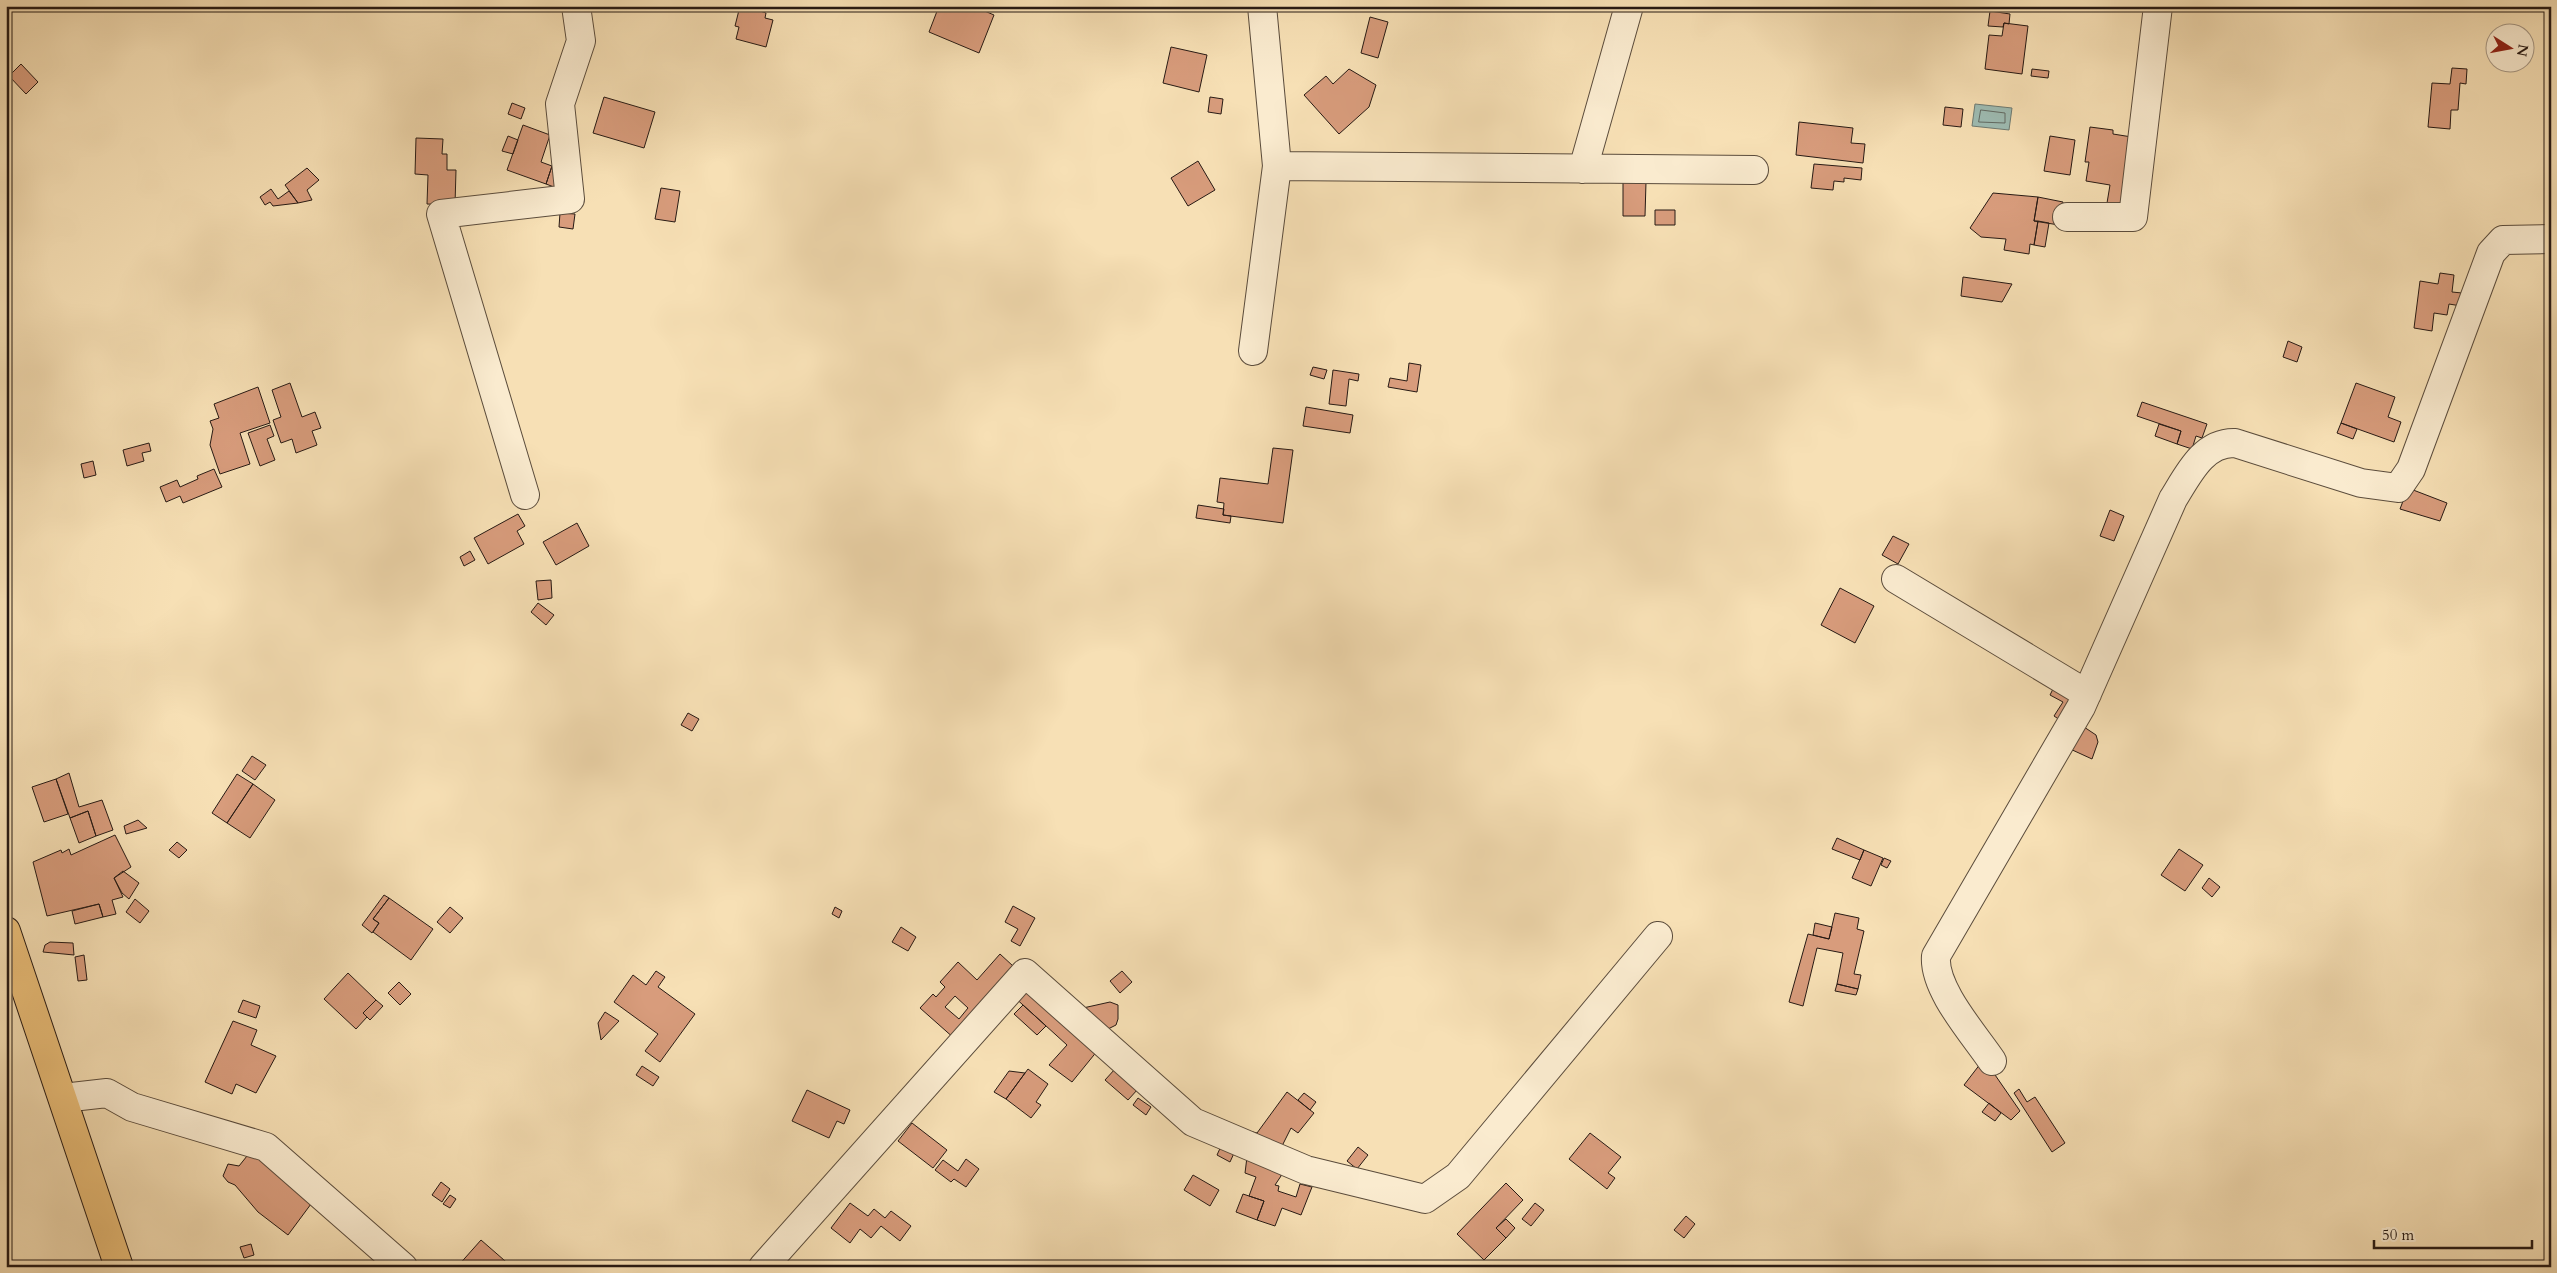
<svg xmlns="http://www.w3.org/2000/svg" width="2557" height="1273" font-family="Cardo,serif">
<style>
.water{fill:#9ebcb3;stroke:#6e7b73}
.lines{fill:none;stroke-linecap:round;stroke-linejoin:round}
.shore{stroke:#626b64;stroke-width:1}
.building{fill:#d89c7c;stroke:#271a14;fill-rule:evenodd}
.minor-casing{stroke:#5b4c3c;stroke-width:30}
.major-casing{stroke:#271a14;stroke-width:30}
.minor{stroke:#faebcf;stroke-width:28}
.major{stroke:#ecc07a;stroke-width:28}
</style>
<rect width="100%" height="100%" fill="#f7e0b5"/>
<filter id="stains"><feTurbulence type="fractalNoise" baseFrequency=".004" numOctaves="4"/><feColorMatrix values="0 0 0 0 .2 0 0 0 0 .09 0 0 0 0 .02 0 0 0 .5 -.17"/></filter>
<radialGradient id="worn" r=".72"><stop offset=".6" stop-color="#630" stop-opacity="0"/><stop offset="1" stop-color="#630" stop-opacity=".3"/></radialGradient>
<!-- water -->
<path class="water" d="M 1975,104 L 2012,108 L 2009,130 L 1972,126 Z"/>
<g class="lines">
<!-- shore -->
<path class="shore" d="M 1981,110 L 2005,113 L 2005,123 L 1979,122 Z"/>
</g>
<!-- building -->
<path class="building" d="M 740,6 L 761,6 L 760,11 L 766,13 L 765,18 L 773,20 L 766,47 L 736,39 L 739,27 L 735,26 Z
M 939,6 L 973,6 L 994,15 L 979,53 L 929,32 Z
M 1990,11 L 2010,14 L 2009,24 L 2004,23 L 2003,27 L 1988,26 Z
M 1370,17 L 1388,22 L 1378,58 L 1361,53 Z
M 2004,23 L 2028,26 L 2022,74 L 1985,69 L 1989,35 L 2002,36 Z
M 1171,47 L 1207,55 L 1199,92 L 1163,83 Z
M 21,64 L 38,82 L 26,94 L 9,76 Z
M 2452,68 L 2467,69 L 2466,84 L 2460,83 L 2458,110 L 2451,110 L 2450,129 L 2428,127 L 2432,83 L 2450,84 Z
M 1349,69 L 1376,85 L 1369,107 L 1339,134 L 1304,95 L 1326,76 L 1333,84 Z
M 2032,69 L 2049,71 L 2048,78 L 2031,76 Z
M 604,97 L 655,112 L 644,148 L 593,133 Z
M 1210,97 L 1223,99 L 1221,114 L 1208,112 Z
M 512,103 L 525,108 L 521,119 L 508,114 Z
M 1945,107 L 1963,109 L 1961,127 L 1943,125 Z
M 1799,122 L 1853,128 L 1851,143 L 1865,144 L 1863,163 L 1796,155 Z
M 523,125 L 550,135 L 541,162 L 552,166 L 546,184 L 507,170 Z
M 2090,127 L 2113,130 L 2113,134 L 2138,138 L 2130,211 L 2106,209 L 2110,185 L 2086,181 L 2089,162 L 2085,162 Z
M 508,136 L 518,140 L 513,154 L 502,151 Z
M 2050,136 L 2075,140 L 2070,175 L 2044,171 Z
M 416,138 L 443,139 L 442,154 L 447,154 L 447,170 L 456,170 L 455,205 L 427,204 L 428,175 L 415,174 Z
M 1198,161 L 1215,190 L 1188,206 L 1171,178 Z
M 1814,164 L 1862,168 L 1861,180 L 1844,178 L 1844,182 L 1834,181 L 1833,190 L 1811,188 Z
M 552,166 L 561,169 L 554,187 L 546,184 Z
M 307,168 L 319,180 L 307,190 L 312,200 L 298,203 L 285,185 Z
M 1623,182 L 1646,182 L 1645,216 L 1623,216 Z
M 661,188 L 680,191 L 675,222 L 655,219 Z
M 271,189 L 278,199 L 289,191 L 298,203 L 273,206 L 270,202 L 265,205 L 260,197 Z
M 1993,193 L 2038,197 L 2034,221 L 2038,221 L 2034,245 L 2030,244 L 2029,254 L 2004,250 L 2006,239 L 1981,237 L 1970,228 Z
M 2038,197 L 2063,202 L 2059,225 L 2034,221 Z
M 1655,210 L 1675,210 L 1675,225 L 1655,225 Z
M 560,213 L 575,214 L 573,229 L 559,227 Z
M 2038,221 L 2049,223 L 2045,247 L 2034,245 Z
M 2440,273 L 2454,275 L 2452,292 L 2462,293 L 2461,306 L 2449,304 L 2447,315 L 2434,313 L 2432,331 L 2414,328 L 2420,281 L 2438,284 Z
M 1963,277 L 2012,284 L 2002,302 L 1961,296 Z
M 2288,341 L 2302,347 L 2297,362 L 2283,357 Z
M 1409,363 L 1421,365 L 1417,392 L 1388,387 L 1390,378 L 1407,381 Z
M 1313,367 L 1327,370 L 1324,379 L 1310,375 Z
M 1333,370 L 1359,374 L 1358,381 L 1349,379 L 1346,406 L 1329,404 Z
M 290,383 L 302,417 L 315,412 L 321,428 L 312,431 L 317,445 L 296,453 L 292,439 L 281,443 L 273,420 L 281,417 L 272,390 Z
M 2356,383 L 2395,397 L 2388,417 L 2401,422 L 2394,442 L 2341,423 Z
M 258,387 L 270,423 L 240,433 L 250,464 L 220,474 L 210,445 L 213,429 L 210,421 L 219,418 L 214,404 Z
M 2142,402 L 2207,424 L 2202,438 L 2196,436 L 2192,449 L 2177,444 L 2181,431 L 2137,416 Z
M 1306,407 L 1353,415 L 1350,433 L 1303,426 Z
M 2341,423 L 2357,429 L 2353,439 L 2337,433 Z
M 2159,424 L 2181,431 L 2177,444 L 2155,436 Z
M 270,425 L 274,436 L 267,439 L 275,460 L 260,466 L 248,433 Z
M 149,443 L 151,451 L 142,453 L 144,461 L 127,466 L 123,450 Z
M 1273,448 L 1293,450 L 1283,523 L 1223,515 L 1224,503 L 1217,502 L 1220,478 L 1268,484 Z
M 93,461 L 96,475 L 84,478 L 81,464 Z
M 214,469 L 222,487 L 183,503 L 180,496 L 166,502 L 160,487 L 177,480 L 180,487 L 198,479 L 197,476 Z
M 2408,488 L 2447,503 L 2440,521 L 2400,509 Z
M 1198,505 L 1224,509 L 1223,515 L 1231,516 L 1230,523 L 1196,518 Z
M 2110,510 L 2124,516 L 2114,541 L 2100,536 Z
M 518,514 L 525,526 L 517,531 L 524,544 L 488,564 L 474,538 Z
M 577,523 L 589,546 L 556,565 L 543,542 Z
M 1893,536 L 1909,544 L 1898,564 L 1882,555 Z
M 470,551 L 475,560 L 464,566 L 460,557 Z
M 551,580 L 552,598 L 538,600 L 536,581 Z
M 1840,588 L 1874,606 L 1855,643 L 1821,625 Z
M 538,603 L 554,615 L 546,625 L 531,612 Z
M 2057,681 L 2080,700 L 2066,724 L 2054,716 L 2063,702 L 2050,695 Z
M 688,713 L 699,719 L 692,731 L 681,725 Z
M 2084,727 L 2096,735 L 2098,742 L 2092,759 L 2068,748 Z
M 252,756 L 266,765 L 255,780 L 242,771 Z
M 69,773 L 79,807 L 102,800 L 113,830 L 96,836 L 88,811 L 70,818 L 56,779 Z
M 237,774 L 253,784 L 227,823 L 212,813 Z
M 56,779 L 68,814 L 44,822 L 32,787 Z
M 253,784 L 275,800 L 250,838 L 227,823 Z
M 88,811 L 96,836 L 79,843 L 70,818 Z
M 138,820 L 147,828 L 126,834 L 124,826 Z
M 115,835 L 131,867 L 114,878 L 123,897 L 112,900 L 116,914 L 103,917 L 99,904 L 47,916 L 33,862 L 61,850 L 62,853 L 69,849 L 71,855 Z
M 1837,838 L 1864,850 L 1860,860 L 1832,849 Z
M 177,842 L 187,850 L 179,858 L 169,850 Z
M 2179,849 L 2203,865 L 2185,891 L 2161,875 Z
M 1864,850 L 1883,858 L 1871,886 L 1852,878 Z
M 1884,858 L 1891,861 L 1887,868 L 1881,865 Z
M 123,871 L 139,883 L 129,899 L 122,893 L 114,878 Z
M 2209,878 L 2220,887 L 2212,897 L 2202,888 Z
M 384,895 L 389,898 L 373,919 L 379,923 L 372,933 L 362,925 Z
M 389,898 L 433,929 L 411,960 L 373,932 L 379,923 L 373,919 Z
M 135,899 L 149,911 L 140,923 L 126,912 Z
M 99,904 L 103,917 L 75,924 L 72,911 Z
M 1013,906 L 1035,918 L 1020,946 L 1011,941 L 1018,929 L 1005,922 Z
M 450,907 L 463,918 L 450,933 L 437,922 Z
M 835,907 L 842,911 L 839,918 L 832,914 Z
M 1835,913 L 1859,918 L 1857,929 L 1864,931 L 1854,974 L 1861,975 L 1858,989 L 1837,984 L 1843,953 L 1817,948 L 1803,1006 L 1789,1002 L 1808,934 L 1829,939 Z
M 1815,923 L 1832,927 L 1829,939 L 1813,935 Z
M 901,927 L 916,937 L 908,951 L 892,942 Z
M 50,942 L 73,943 L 74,955 L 43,952 L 45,945 Z
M 1000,954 L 1013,966 L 955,1039 L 920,1008 L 933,994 L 936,997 L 945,987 L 940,982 L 958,962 L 977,980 ZM 955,996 L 968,1008 L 959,1019 L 945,1007 Z
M 84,955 L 87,980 L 78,981 L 75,957 Z
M 656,971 L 665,977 L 658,987 L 695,1014 L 660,1062 L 645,1051 L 658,1034 L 614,1002 L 633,975 L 646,985 Z
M 1122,971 L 1132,982 L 1120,993 L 1110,981 Z
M 348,973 L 376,1000 L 363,1013 L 367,1017 L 356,1029 L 324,999 Z
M 399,982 L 411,994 L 400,1005 L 388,993 Z
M 1837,984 L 1858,989 L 1856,995 L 1835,991 Z
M 1021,986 L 1098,1050 L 1072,1082 L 1049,1065 L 1067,1045 L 1012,995 Z
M 243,1000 L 260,1006 L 256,1018 L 238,1012 Z
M 376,1000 L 383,1006 L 370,1020 L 363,1013 Z
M 1110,1002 L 1118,1005 L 1118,1019 L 1116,1025 L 1108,1029 L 1083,1008 Z
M 1023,1005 L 1046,1026 L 1037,1035 L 1014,1014 Z
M 605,1012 L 619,1021 L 601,1040 L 598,1023 Z
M 233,1021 L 257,1030 L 251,1045 L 276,1056 L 256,1093 L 236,1084 L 232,1094 L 205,1082 Z
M 1984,1059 L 2020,1111 L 2011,1120 L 1964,1085 Z
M 642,1066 L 659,1077 L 653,1086 L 636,1075 Z
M 1028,1069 L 1048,1084 L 1036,1102 L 1041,1105 L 1031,1118 L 1006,1099 Z
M 1115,1069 L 1138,1089 L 1128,1100 L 1105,1080 Z
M 1009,1071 L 1025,1073 L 1006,1099 L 994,1092 Z
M 2019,1089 L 2027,1102 L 2035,1097 L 2065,1143 L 2052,1152 L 2014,1093 Z
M 807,1090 L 850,1110 L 844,1124 L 837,1121 L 829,1138 L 792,1121 Z
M 1287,1092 L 1314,1113 L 1298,1133 L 1291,1128 L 1282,1146 L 1249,1131 L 1257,1133 Z
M 1304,1093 L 1316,1102 L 1310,1110 L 1298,1100 Z
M 1138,1098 L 1151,1107 L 1146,1115 L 1133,1105 Z
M 1989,1103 L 2001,1113 L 1995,1121 L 1982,1112 Z
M 912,1123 L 947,1150 L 933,1168 L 898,1141 Z
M 1590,1133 L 1621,1157 L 1608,1173 L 1615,1178 L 1607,1189 L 1569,1159 Z
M 1222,1144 L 1235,1151 L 1230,1162 L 1217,1155 Z
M 1358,1147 L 1368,1155 L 1357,1169 L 1347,1161 Z
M 251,1151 L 311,1204 L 288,1235 L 258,1212 L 235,1185 L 228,1182 L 223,1176 L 228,1164 L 239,1166 Z
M 1247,1157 L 1281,1168 L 1281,1176 L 1275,1185 L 1279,1186 L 1278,1191 L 1296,1197 L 1300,1184 L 1312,1187 L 1301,1215 L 1282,1208 L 1275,1226 L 1257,1220 L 1264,1201 L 1249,1196 L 1256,1177 L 1245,1173 Z
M 966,1159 L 979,1169 L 966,1187 L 954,1179 L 951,1182 L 935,1170 L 943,1160 L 958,1171 Z
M 1193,1175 L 1219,1190 L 1210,1206 L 1184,1190 Z
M 441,1182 L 450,1189 L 442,1202 L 432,1195 Z
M 1506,1183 L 1523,1200 L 1496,1228 L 1506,1238 L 1484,1260 L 1457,1234 Z
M 1243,1194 L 1264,1201 L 1257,1220 L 1236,1212 Z
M 450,1195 L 456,1199 L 450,1208 L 443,1204 Z
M 850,1203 L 868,1216 L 874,1209 L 885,1218 L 891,1211 L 911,1226 L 900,1241 L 881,1226 L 871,1238 L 860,1229 L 850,1243 L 831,1228 Z
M 1535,1203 L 1544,1210 L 1531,1226 L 1522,1219 Z
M 1686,1216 L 1695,1224 L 1684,1238 L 1674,1230 Z
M 1506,1219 L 1515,1228 L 1506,1238 L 1496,1228 Z
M 481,1240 L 512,1267 L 457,1267 Z
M 251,1244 L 254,1255 L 244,1258 L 240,1247 Z"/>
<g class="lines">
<!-- minor casing -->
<g class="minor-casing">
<path id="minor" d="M 1277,166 L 1754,170
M 1583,169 L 1629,6
M 2067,217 L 2133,217 L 2158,6
M 1253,351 L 1277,166 L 1262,6
M 525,495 L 441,214 L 570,199 L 560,104 L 581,41 L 576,6
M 1896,579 L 2087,694
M 1992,1061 C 1974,1034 1933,989 1936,956 L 2081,707 L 2173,499 C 2188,475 2203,442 2235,443 L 2361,483 L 2398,488 L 2411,469 L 2491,253 L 2503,240 L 2551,239
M 63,1098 L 107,1093 L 132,1107 L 266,1147 L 403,1267
M 763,1267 L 1025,973 L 1193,1122 L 1306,1170 L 1425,1199 L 1458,1176 L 1658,936"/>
</g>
<!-- major casing -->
<g class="major-casing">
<path id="major" d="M 6,931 L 119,1267"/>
</g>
<!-- minor -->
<use href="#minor" class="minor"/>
<!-- major -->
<use href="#major" class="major"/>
</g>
<!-- margin -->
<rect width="2557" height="1273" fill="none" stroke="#f7e0b5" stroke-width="25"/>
<rect x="8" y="8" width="2542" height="1258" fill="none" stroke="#271a14" stroke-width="2.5"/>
<rect x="12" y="12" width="2532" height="1248" fill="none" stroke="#271a14"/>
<!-- north arrow -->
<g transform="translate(2510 48) rotate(101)"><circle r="24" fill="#faebcf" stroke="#a69784"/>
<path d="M0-4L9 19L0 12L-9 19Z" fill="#8f2418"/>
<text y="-8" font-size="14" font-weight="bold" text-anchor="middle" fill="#271a14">N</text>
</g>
<!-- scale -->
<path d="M2374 1240v8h158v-8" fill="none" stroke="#271a14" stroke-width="2.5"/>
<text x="2382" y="1240" font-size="15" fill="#271a14" stroke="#faebcf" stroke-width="4" paint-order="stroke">50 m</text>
<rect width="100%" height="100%" filter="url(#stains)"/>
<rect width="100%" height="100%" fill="url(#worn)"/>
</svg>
